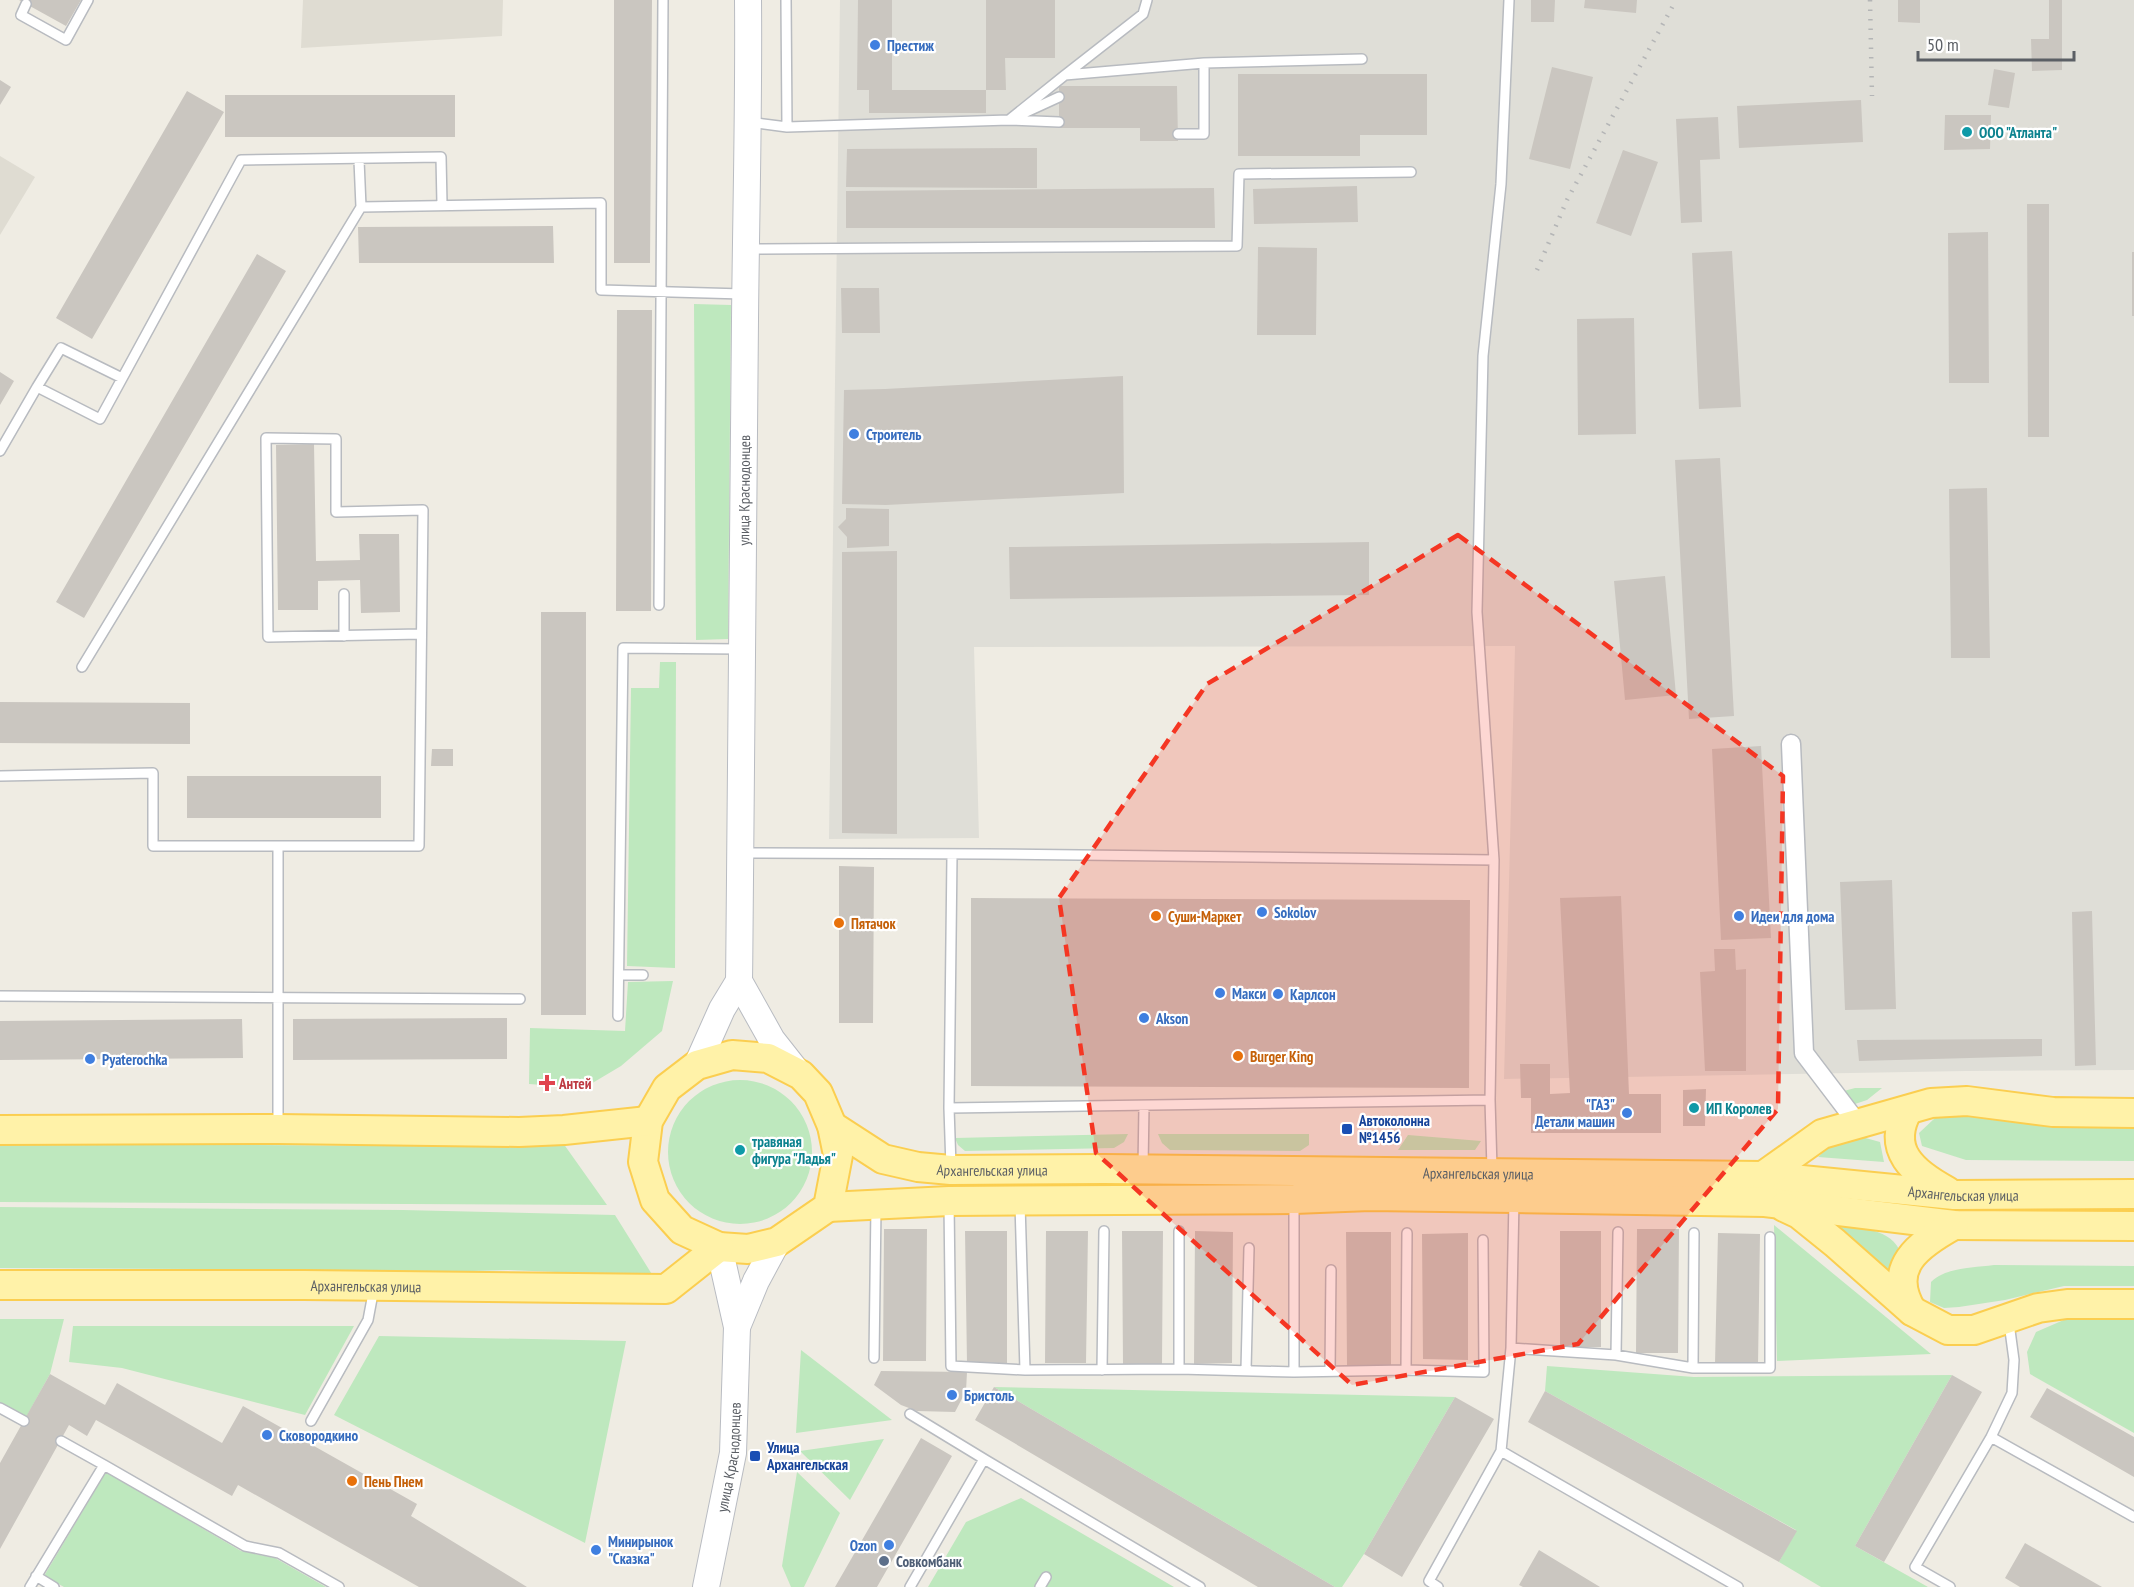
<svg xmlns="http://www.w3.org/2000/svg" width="2134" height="1587" font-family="'PT Sans Narrow',sans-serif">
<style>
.industrial{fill:#dfded7}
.education{fill:#dfdcd2}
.green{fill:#bee8be}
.building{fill:#cac6c0}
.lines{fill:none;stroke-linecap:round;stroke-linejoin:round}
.service-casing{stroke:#b8bbc0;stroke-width:12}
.minor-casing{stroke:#b8bbc0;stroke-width:21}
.secondary-casing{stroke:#b9bcc2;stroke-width:28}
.primary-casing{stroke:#fbce50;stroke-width:32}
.service{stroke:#fff;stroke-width:9}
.minor{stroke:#fff;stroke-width:18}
.secondary{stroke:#fff;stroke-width:26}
.primary{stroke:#fff2a8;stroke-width:28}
.rail{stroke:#b4b5b6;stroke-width:4.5;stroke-dasharray:1.5 8;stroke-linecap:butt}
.marked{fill:#f53623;fill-opacity:0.2;stroke:#f53623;stroke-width:4.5;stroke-dasharray:12 8;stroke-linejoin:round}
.shop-dot{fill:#3f7fe0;stroke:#fff;stroke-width:2}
.culture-dot{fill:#0f9aa8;stroke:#fff;stroke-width:2}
.food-dot{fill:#e8710a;stroke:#fff;stroke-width:2}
.health-dot{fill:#e0444e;stroke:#fff;stroke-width:2}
.transit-dot{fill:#1a4fb4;stroke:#fff;stroke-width:2}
.service-dot{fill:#5c6f8a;stroke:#fff;stroke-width:2}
.labels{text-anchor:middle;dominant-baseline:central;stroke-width:4.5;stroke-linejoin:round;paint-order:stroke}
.shop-label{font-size:15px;font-weight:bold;fill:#366cbe;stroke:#fff;text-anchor:start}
.culture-label{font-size:15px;font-weight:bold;fill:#0d838f;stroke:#fff;text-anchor:start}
.street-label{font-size:15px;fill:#5b5f65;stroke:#fff}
.food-label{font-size:15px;font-weight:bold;fill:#c56008;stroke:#fff;text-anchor:start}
.health-label{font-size:15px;font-weight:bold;fill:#be3a42;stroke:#fff;text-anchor:start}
.transit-label{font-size:15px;font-weight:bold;fill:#164399;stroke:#fff;text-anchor:start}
.service-label{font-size:15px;font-weight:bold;fill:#4e5e75;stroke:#fff;text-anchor:start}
</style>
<rect width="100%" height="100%" fill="#efece3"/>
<!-- industrial -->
<path class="industrial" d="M 840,0 L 2134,0 L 2134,1070 L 1966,1071 L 1504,1079 L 1515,646 L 974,647 L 979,838 L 829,839 Z"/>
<!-- education -->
<path class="education" d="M 303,0 L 503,0 L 502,36 L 301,48 Z
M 0,156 L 35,177 L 0,235 Z"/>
<!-- green -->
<path class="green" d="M 694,304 L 731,305 L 728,639 L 696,640 Z
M 660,662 L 676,662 L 675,968 L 627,966 L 631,688 L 659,688 Z
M 673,981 L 662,1031 L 621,1066 L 584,1088 L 529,1084 L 530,1028 L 625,1031 L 628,982 Z
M668 1152a72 72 0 1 1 144 0a72 72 0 1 1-144 0Z
M 1855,1088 L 1882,1088 L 1867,1100 L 1855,1104 L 1846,1099 L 1844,1091 Z
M 1969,1112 L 2134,1123 L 2134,1161 L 1966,1160 L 1922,1146 L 1919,1133 L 1935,1118 Z
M 1128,1134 L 1124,1142 L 1114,1148 L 965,1151 L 958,1145 L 955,1138 Z
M 1158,1134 L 1309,1134 L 1309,1145 L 1300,1151 L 1170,1150 L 1162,1143 Z
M 1851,1134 L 1880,1142 L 1884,1162 L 1818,1157 L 1836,1140 Z
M 1408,1135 L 1481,1141 L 1475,1150 L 1398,1150 Z
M 0,1143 L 402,1146 L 563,1143 L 607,1205 L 0,1202 Z
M 0,1207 L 403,1210 L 615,1215 L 653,1276 L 508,1270 L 330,1275 L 196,1269 L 0,1268 Z
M 1829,1223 C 1852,1227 1888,1227 1899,1249 L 1892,1282 Z
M 1774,1225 L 1931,1354 L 1777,1361 Z
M 1994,1265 L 2134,1266 L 2134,1286 L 2064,1286 L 2005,1300 L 1959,1307 L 1944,1308 L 1930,1302 L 1931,1282 C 1946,1267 1973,1268 1994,1265 Z
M 2134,1318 L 2134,1433 L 2030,1374 L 2027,1352 L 2036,1332 L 2066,1319 Z
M 0,1319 L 64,1319 L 50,1374 L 24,1421 L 8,1418 L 0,1413 Z
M 73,1326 L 354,1326 L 305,1415 L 122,1368 L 69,1362 Z
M 379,1336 L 626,1341 L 585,1543 L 334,1415 Z
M 801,1350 L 892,1420 L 796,1433 Z
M 1547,1366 L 1694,1377 L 1952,1375 L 1855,1546 L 1928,1587 L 1821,1587 L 1779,1562 L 1796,1530 L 1545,1391 Z
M 994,1387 L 1455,1397 L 1364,1554 L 1342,1587 L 1335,1587 Z
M 884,1439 L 850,1500 L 800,1451 Z
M 106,1472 L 241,1551 L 275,1558 L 326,1587 L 64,1587 L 44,1576 Z
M 797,1472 L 840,1513 L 804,1587 L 791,1587 L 782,1566 Z
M 1021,1498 L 1174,1587 L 928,1587 L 966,1522 Z"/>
<!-- building -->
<path class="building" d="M 19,0 L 81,0 L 66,26 Z
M 614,0 L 652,0 L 650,263 L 614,263 Z
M 858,0 L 892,0 L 892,90 L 986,90 L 986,113 L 869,113 L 869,90 L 857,90 Z
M 986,0 L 1055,0 L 1055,58 L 1005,58 L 1006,90 L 986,90 Z
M 1531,0 L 1555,0 L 1554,22 L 1531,22 Z
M 1585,0 L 1637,0 L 1636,13 L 1584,8 Z
M 1898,0 L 1920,0 L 1920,23 L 1898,22 Z
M 2049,0 L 2062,0 L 2062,70 L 2032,71 L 2031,39 L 2049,39 Z
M 1552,67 L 1593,77 L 1570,169 L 1529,159 Z
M 1994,69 L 2015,73 L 2009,108 L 1988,105 Z
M 1238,74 L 1427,74 L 1427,135 L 1360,135 L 1360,156 L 1238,156 Z
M 0,80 L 11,87 L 0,105 Z
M 1059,86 L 1177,86 L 1178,141 L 1140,141 L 1140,128 L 1059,128 Z
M 187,91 L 224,112 L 92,339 L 56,318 Z
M 225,95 L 455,95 L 455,137 L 225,137 Z
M 1861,100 L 1863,142 L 1739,148 L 1737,106 Z
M 1945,115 L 1991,115 L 1990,149 L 1944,150 Z
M 1718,117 L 1720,159 L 1700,160 L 1702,222 L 1681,223 L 1676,119 Z
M 1037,148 L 1037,188 L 846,187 L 847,149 Z
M 1623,150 L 1658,162 L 1631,236 L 1596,223 Z
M 1357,186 L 1358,222 L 1254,224 L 1253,189 Z
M 1214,188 L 1215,228 L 846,228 L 846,191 Z
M 2027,204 L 2049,204 L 2049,437 L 2028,437 Z
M 553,226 L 554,263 L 359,263 L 358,227 Z
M 1988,232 L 1989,383 L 1949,383 L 1948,233 Z
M 1258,247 L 1317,248 L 1316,335 L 1257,335 Z
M 1732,251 L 1741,407 L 1699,409 L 1692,253 Z
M 2132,252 L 2134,252 L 2134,316 L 2132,316 Z
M 257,254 L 286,271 L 84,618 L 56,602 Z
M 841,288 L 879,288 L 880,333 L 842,333 Z
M 617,310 L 652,310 L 651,611 L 616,611 Z
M 1634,318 L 1636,434 L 1578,435 L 1577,319 Z
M 0,372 L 14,381 L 0,405 Z
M 1123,376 L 1124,493 L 886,505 L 842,504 L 844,390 L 885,389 Z
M 314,444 L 316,561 L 360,560 L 359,534 L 399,534 L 400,612 L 361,613 L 360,580 L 318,581 L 318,610 L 278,610 L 276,445 Z
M 1720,458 L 1734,716 L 1689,719 L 1675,460 Z
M 1987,488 L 1990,658 L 1951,658 L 1949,489 Z
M 846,508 L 889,509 L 889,546 L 847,548 L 847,537 L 838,527 L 846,519 Z
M 1369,542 L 1369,595 L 1010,599 L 1009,547 Z
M 897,551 L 897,834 L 842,833 L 842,552 Z
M 1665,576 L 1676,695 L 1625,700 L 1614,581 Z
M 541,612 L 586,612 L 586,1015 L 541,1015 Z
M 0,702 L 190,703 L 190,744 L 0,743 Z
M 1761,746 L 1771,938 L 1721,940 L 1712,749 Z
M 432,749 L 453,749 L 453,766 L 431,766 Z
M 187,776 L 381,776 L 381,818 L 187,818 Z
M 839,866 L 874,867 L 873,1023 L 839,1023 Z
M 1892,880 L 1896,1009 L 1845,1010 L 1840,882 Z
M 1621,896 L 1629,1094 L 1661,1094 L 1661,1133 L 1531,1133 L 1531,1098 L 1521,1098 L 1520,1064 L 1550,1064 L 1550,1094 L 1570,1093 L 1560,898 Z
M 971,898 L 1470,900 L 1469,1088 L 971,1086 Z
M 2092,911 L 2096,1065 L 2075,1066 L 2072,912 Z
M 1714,949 L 1735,949 L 1736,970 L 1746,969 L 1746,1071 L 1705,1071 L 1700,972 L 1715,971 Z
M 507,1018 L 507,1059 L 293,1060 L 293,1019 Z
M 242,1019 L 243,1058 L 0,1060 L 0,1021 Z
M 2042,1039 L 2042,1056 L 1859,1061 L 1857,1040 Z
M 1706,1089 L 1705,1126 L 1683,1126 L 1683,1090 Z
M 884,1229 L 927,1229 L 926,1361 L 883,1361 Z
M 1637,1229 L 1679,1229 L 1678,1353 L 1636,1353 Z
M 965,1231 L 1007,1231 L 1007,1363 L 967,1363 Z
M 1046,1231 L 1088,1231 L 1086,1363 L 1045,1363 Z
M 1122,1231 L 1163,1231 L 1162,1364 L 1123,1364 Z
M 1195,1231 L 1233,1232 L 1232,1363 L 1194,1364 Z
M 1560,1231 L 1601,1231 L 1601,1347 L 1560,1347 Z
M 1346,1232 L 1391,1232 L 1391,1366 L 1347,1366 Z
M 1468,1233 L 1468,1360 L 1423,1359 L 1422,1234 Z
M 1718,1233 L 1760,1234 L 1758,1365 L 1715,1364 Z
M 881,1371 L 967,1372 L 966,1391 L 955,1412 L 917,1411 L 901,1405 L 874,1385 Z
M 50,1374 L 105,1405 L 117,1383 L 222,1443 L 243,1406 L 417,1504 L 411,1516 L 527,1587 L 419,1587 L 238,1485 L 232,1496 L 96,1420 L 87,1436 L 69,1425 L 0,1549 L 0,1463 Z
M 1952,1375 L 1982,1392 L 1884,1562 L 1855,1546 Z
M 994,1387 L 1335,1587 L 1258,1587 L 975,1420 Z
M 2047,1388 L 2134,1437 L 2134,1477 L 2030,1417 Z
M 1545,1391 L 1797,1531 L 1779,1562 L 1528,1422 Z
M 1455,1397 L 1494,1419 L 1402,1577 L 1364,1554 Z
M 921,1438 L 952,1456 L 877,1587 L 835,1587 Z
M 2025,1543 L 2102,1587 L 2020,1587 L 2005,1578 Z
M 1539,1550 L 1600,1587 L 1523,1587 L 1519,1585 Z"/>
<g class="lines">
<!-- service casing -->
<g class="service-casing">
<path id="service" d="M 786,0 L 787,127
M 26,4 L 21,15 L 66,40 L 88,0
M 1204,63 L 1362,59
M 1065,75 L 1143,14 L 1147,0
M 1022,114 L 1059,97
M 1009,120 L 1065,75 L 1204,63 L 1204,134 L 1178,134
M 749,122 L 787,127 L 1009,120 L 1059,122
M 359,160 L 361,207 L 601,203 L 601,290 L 743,294
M 748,249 L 1237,246 L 1239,174 L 1411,172
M 37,387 L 61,348 L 122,378
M 0,451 L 37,387 L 100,419 L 241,160 L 441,157 L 442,204
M 344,594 L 344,636
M 659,605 L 663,0
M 82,667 L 361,207
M 0,776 L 153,773 L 153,846 L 419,846 L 423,510 L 336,512 L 336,439 L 266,438 L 268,637 L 421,634
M 743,853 L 987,854 L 1494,860 L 1490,1100 L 1492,1169
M 1494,860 L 1477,612 L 1483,356 L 1501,184 L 1509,0
M 619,975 L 643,975
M 0,996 L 520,999
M 618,1016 L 623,648 L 741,649
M 949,1108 L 1490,1100
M 278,1127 L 278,847
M 951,1167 L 949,1108 L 952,855
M 1143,1167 L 1144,1106
M 1294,1201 L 1294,1372
M 949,1203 L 951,1366 L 1025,1370 L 1179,1369 L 1294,1372 L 1406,1370 L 1407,1233
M 1020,1204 L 1025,1370
M 1179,1231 L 1179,1369
M 1511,1348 L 1616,1355 L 1693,1368 L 1770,1368 L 1770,1237
M 1616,1355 L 1618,1232
M 874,1358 L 876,1207
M 1693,1368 L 1694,1233
M 1102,1370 L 1104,1231
M 1246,1370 L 1249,1248
M 1406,1370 L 1484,1372 L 1483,1240
M 1330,1371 L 1331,1270
M 0,1408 L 24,1421
M 910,1414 L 984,1459
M 311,1421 L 368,1320 L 374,1288
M 1991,1437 L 2134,1517
M 1501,1451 L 1738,1587
M 104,1465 L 245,1546 L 279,1553 L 339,1587
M 36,1576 L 54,1587
M 30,1587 L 104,1465 L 61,1441
M 910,1587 L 984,1459 L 1200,1587
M 1040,1587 L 1046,1577
M 1438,1587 L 1429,1581 L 1501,1451 L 1511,1348 L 1514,1200
M 1950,1587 L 1915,1567 L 1991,1437 L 2012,1393 L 2014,1360 L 2009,1323"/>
</g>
<!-- minor casing -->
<g class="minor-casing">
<path id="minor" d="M 1791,744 L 1804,1053 L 1858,1124"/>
</g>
<!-- secondary casing -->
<g class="secondary-casing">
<g id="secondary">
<path d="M 739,981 L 772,1040 L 798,1073"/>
<path id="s1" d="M 697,1065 L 722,1009 L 739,981 C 742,761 743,541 745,320 C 746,214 749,107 748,0"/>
<path d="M 737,1327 L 756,1281 L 777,1242"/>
<path id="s2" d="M 706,1587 L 733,1453 L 737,1327 L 719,1247"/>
</g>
</g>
<!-- primary casing -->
<g class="primary-casing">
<g id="primary">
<path d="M 732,1055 L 768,1058 L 801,1075 L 818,1093 L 832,1126 L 838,1155 L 828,1207 L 777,1242 L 748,1249 L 719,1247 L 682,1230 L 655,1200 L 643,1162 L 648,1121 L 667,1088 L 697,1065 Z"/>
<path d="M 1908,1110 C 1885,1150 1914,1173 1947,1191"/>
<path id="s3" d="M 832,1126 L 883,1159 L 918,1167 L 951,1170 L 1104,1169 L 1763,1176 L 1954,1195 L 2134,1194"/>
<path d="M 0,1130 L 278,1129 L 519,1132 L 564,1130 L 648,1121"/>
<path d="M 1763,1176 L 1822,1134 L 1931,1103 L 1967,1101 L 2053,1112 L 2134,1113"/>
<path d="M 828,1207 L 949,1201 L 1294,1199 L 1370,1196 L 1514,1198 L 1765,1202 L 1954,1225 L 2134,1226"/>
<path d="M 1784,1207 L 1799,1214 L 1835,1243 L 1912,1311 L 1948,1330 L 1974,1330 L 2038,1308 L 2067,1304 L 2134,1304"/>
<path id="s4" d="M 0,1285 L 304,1285 L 666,1289 L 719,1247"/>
<path d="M 1912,1311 C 1886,1267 1918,1245 1954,1225"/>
</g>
</g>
<!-- service -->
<use href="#service" class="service"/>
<!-- minor -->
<use href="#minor" class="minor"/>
<!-- secondary -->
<use href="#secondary" class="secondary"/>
<!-- primary -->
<use href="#primary" class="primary"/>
<!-- rail -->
<path class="rail" d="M 1870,0 L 1872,96
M 1537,270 L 1567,200 L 1676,0"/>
</g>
<!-- marked area -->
<path class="marked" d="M 1458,535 L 1783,776 L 1778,1109 L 1578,1344 L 1352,1385 L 1096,1153 L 1059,898 L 1207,684 Z"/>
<!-- markers -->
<g class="shop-dot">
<circle cx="875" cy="45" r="6"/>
<circle cx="854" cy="434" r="6"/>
<circle cx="1262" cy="912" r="6"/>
<circle cx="1739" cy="916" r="6"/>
<circle cx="1220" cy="993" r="6"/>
<circle cx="1278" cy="994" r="6"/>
<circle cx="1144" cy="1018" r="6"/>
<circle cx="90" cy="1059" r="6"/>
<circle cx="1627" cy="1113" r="6"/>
<circle cx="952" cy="1395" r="6"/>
<circle cx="267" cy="1435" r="6"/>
<circle cx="889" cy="1545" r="6"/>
<circle cx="596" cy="1550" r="6"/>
</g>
<g class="culture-dot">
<circle cx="1967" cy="132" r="6"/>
<circle cx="1694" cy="1108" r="6"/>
<circle cx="740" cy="1150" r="6"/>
</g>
<g class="food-dot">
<circle cx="1156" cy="916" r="6"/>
<circle cx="839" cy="923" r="6"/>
<circle cx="1238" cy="1056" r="6"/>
<circle cx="352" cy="1481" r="6"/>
</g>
<path class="health-dot" d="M544 1074h6v6h6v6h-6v6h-6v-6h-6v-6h6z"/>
<g class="transit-dot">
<rect x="1341" y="1123" width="12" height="12" rx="3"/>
<rect x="749" y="1450" width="12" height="12" rx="3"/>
</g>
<circle class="service-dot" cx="884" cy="1561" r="6"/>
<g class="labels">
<!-- shop labels -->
<g class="shop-label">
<text x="887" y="45">Престиж</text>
<text x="866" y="434">Строитель</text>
<text x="1274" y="912">Sokolov</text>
<text x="1751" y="916">Идеи для дома</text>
<text x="1232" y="993">Макси</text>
<text x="1290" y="994">Карлсон</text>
<text x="1156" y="1018">Akson</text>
<text x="102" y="1059">Pyaterochka</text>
<text x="1615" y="1104" text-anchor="end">"ГАЗ"<tspan x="1615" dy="17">Детали машин</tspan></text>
<text x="964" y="1395">Бристоль</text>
<text x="279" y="1435">Сковородкино</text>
<text x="608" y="1541">Минирынок<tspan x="608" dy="17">"Сказка"</tspan></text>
<text x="877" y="1545" text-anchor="end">Ozon</text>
</g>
<!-- culture labels -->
<g class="culture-label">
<text x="1979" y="132">ООО "Атланта"</text>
<text x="1706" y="1108">ИП Королев</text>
<text x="752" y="1141">травяная<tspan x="752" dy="17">фигура "Ладья"</tspan></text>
</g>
<!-- street labels -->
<g class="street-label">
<text stroke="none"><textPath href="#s1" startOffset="585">улица Краснодонцев</textPath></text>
<text stroke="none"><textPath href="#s3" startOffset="171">Архангельская улица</textPath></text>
<text stroke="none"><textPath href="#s3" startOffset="657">Архангельская улица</textPath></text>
<text stroke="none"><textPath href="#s3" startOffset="1143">Архангельская улица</textPath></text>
<text stroke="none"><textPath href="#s4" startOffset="366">Архангельская улица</textPath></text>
<text stroke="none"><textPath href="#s2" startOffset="132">улица Краснодонцев</textPath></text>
</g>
<!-- food labels -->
<g class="food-label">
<text x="1168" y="916">Суши-Маркет</text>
<text x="851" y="923">Пятачок</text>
<text x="1250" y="1056">Burger King</text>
<text x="364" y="1481">Пень Пнем</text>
</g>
<!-- health labels -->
<g class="health-label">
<text x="559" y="1083">Антей</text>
</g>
<!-- transit labels -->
<g class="transit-label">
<text x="1359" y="1120">Автоколонна<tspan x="1359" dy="17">№1456</tspan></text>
<text x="767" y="1447">Улица<tspan x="767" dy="17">Архангельская</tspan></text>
</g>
<!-- service labels -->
<g class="service-label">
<text x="896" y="1561">Совкомбанк</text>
</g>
</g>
<!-- scale -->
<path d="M1918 51v9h156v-9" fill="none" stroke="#5b5f65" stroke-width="3"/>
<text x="1927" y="51" font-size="18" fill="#5b5f65" stroke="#ffffff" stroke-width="4.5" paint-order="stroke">50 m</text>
</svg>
